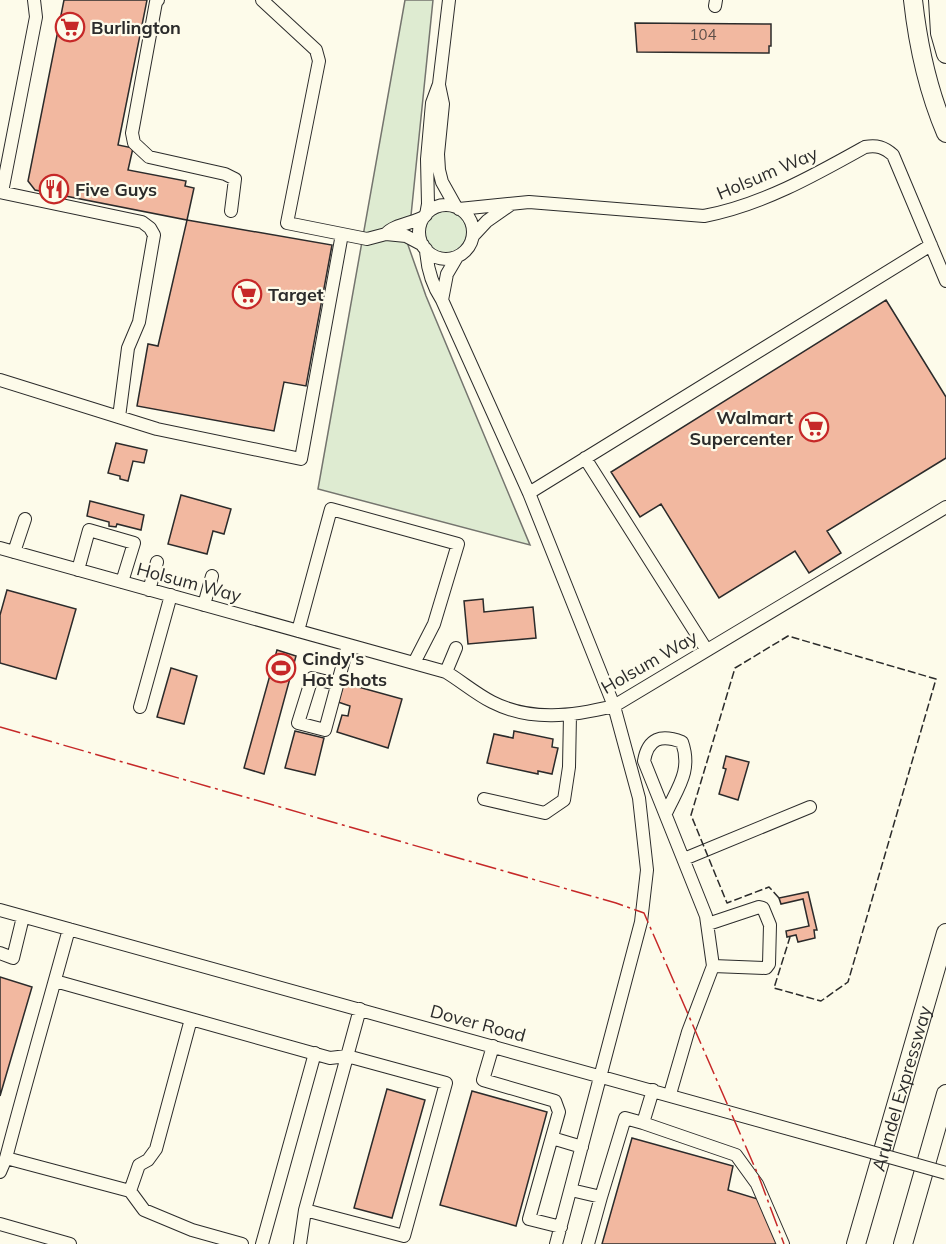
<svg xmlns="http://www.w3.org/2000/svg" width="946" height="1244" font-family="Mulish,sans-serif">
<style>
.green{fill:#deebd1;stroke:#74746e;stroke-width:1.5}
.building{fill:#f2b8a0;stroke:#2b2b2b;stroke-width:1.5}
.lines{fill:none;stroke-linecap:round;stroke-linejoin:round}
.minor-casing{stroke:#2b2b2b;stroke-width:14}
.highway-casing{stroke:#2b2b2b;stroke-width:20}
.minor{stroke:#fdfbea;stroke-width:12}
.highway{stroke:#fdfbea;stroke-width:18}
.minor-bridge-casing{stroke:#2b2b2b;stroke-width:14;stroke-linecap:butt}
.minor-bridge{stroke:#fdfbea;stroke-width:12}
.fence{stroke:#2b2b2b;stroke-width:1.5;stroke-dasharray:8 3;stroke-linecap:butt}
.power{stroke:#c62828;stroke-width:1.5;stroke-dasharray:21 4.5 3 4.5;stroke-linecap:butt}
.labels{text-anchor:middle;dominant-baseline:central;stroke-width:4.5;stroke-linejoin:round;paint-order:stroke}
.number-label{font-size:15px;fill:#5d4e48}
.poi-label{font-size:18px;font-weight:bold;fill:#2b2b2b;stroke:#fdfbea;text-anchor:start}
.street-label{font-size:18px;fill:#2b2b2b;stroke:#fdfbea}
</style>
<rect width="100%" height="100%" fill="#fdfbea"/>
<!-- green -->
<path class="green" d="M 405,0 L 433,0 L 408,245 L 426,296 L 530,545 L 318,489 Z
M425 232a21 21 0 1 1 42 0a21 21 0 1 1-42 0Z"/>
<!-- building -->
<path class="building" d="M 64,0 L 147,0 L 118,145 L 133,148 L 128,170 L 186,181 L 185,186 L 194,188 L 187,220 L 35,190 L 28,181 Z
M 635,23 L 771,24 L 771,46 L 769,46 L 769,53 L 637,52 Z
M 187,220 L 332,245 L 306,386 L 284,382 L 274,431 L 137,406 L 148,344 L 158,346 Z
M 886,300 L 946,397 L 946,458 L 827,531 L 841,553 L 809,573 L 795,551 L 719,598 L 661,504 L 640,517 L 611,472 Z
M 116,443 L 147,450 L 144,463 L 133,461 L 128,481 L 120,479 L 120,476 L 108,473 Z
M 181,495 L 231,509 L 224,534 L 213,531 L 207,554 L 168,544 Z
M 90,501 L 144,515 L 141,530 L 117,524 L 116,527 L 109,526 L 109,522 L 87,516 Z
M 7,590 L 76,609 L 56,679 L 0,663 L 0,615 Z
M 483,599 L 484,612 L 533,607 L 536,638 L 468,644 L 464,601 Z
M 277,650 L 296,656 L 264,774 L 244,768 Z
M 171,668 L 197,676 L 184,724 L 157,717 Z
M 344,683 L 402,699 L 388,748 L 337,732 L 342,715 L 348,716 L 350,706 L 338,702 Z
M 295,731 L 324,738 L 315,775 L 285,768 Z
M 514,731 L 553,739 L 552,747 L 558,748 L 552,774 L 538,771 L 538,774 L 487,763 L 494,734 L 513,738 Z
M 726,756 L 749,762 L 738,800 L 719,794 L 726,769 L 723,768 Z
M 808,892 L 817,930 L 814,930 L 815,938 L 798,942 L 796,935 L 787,937 L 786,931 L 809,926 L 803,899 L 781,904 L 779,898 Z
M 0,977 L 32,987 L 0,1096 Z
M 387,1089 L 425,1100 L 392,1218 L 354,1208 Z
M 472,1091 L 547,1112 L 516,1226 L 440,1205 Z
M 632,1138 L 733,1166 L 728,1190 L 761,1200 L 779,1244 L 602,1244 Z"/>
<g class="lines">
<!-- minor casing -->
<g class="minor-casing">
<path id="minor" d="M 158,0 L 156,2 L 132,133 L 134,143 L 149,157 L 225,174 L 235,179 L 231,211
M 715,6 L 716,0
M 439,85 L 443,104 L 438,154 L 439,170 L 442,182 L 456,207
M 0,192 L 142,222 L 150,228 L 154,235 L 139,322 L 128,348 L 119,417
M 2,192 L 36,17 L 34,0
M419 232a27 27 0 1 1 54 0a27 27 0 1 1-54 0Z
M 459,209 L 529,202 L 704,216 C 762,205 815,175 865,147 C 877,145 884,147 893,155 L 946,281
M 426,215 L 428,204 L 427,159 L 432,103 L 439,84 L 449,0
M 342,234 L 367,239 L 386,234
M 473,236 L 487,221 L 510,205
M 423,245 L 406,236 L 386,234 C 393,225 413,223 424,217
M 426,249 C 427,267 432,285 442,300 L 529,493 L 614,706 L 639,798 L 647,870 L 641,922 L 556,1244
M 442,300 L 447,274 L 457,257
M 0,380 L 157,429 L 301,459 L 342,234 L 287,223 L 319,61 L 316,50 L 262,0
M 585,458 L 706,649
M 529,493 L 931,245
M 0,548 L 446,672 C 461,681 476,694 492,702 C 531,722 573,716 614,706 L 946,507
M 14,552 L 25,519
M 78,570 L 89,530 L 134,543 L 122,582
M 149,590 L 157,562
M 204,605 L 212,576
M 298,631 L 331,509 L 458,544 L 434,624 L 414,663
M 446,672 L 456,648
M 336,684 L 312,678 L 298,723 L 325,730 L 348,645
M 140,707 L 171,595
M 484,799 L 545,813 L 564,800 L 569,767 L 570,715
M 666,813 C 678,787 692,771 682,742 C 661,734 648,738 644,761 L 706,916 L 713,966 L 688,1032 L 670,1094
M 684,859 L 810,807
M 0,910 L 843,1144
M 708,924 L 759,907 L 763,908 L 770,925 L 769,964 L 766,968 L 713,966
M 0,953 L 13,958 L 23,917
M 55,981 L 191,1019 L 156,1149 L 148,1160 L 139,1165 L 130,1191 L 6,1158 C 26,1082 48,1006 69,929
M 191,1019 L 330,1058 L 347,1056 L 446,1083 L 404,1236 L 305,1210
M 493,1046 L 483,1080 L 555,1101 L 559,1112 L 529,1219 L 561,1227
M 643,1123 L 736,1155 L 757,1184 L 783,1244
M 552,1138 L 582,1147
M 0,1172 L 6,1158
M 571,1190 L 601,1197 L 625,1118 L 643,1123 L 653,1090
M 130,1191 L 144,1210 L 192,1230 L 242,1244
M 0,1224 L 70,1244
M 262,1244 L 315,1053
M 300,1244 L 305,1210 L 360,1009
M 588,1244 L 601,1197"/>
</g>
<!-- highway casing -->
<g class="highway-casing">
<g id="highway">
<path d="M 913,0 C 918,45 928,91 946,133"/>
<path d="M 938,0 L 940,33 L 946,54"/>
<path id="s1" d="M 856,1244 L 946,933"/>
<path d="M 903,1244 L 946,1094"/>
</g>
</g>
<!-- minor -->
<use href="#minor" class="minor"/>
<!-- highway -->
<use href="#highway" class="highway"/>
<!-- minor-bridge casing -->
<g class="minor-bridge-casing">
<path id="minor-bridge" d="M 843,1144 L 946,1173"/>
</g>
<!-- minor-bridge -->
<use href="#minor-bridge" class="minor-bridge"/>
<!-- fence -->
<path class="fence" d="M 779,898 L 769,887 L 727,903 L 691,815 L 735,668 L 788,636 L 936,679 L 848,982 L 821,1001 L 774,988 L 790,937"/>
<!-- power -->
<path class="power" d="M 0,727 L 616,903 L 644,913 L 759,1177 L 784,1244"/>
</g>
<!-- icons -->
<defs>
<g id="supermarket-ring" transform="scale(1.5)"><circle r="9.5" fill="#fdfbea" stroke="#c62828" stroke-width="1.5"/><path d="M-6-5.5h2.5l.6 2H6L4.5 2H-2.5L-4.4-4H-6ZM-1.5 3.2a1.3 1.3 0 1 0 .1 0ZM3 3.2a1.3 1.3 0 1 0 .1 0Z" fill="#c62828"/></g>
<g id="restaurant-ring" transform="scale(1.5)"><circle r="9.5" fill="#fdfbea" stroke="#c62828" stroke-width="1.5"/><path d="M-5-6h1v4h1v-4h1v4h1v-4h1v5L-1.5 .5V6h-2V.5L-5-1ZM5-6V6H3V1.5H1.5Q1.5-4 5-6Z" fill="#c62828"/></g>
<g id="stadium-ring" transform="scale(1.5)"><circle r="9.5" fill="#fdfbea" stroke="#c62828" stroke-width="1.5"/><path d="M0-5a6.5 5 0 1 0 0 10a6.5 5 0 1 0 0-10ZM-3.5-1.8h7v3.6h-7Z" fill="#c62828"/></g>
</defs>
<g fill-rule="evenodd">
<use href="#supermarket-ring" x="70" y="27"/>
<use href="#restaurant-ring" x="54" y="189"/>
<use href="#supermarket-ring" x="247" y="294"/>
<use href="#supermarket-ring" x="814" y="427"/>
<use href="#stadium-ring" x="281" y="668"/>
</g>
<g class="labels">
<!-- number labels -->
<g class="number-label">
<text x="703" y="34">104</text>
</g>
<!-- poi labels -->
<g class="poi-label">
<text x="91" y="27">Burlington</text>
<text x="75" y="189">Five Guys</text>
<text x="268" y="294">Target</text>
<text x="793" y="417" text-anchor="end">Walmart<tspan x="793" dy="21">Supercenter</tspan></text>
<text x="302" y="658">Cindy's<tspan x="302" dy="21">Hot Shots</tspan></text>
</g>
<!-- street labels -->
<g class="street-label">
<text transform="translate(767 173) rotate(-23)">Holsum Way</text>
<text transform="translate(189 582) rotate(15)">Holsum Way</text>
<text transform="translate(649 662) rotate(-30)">Holsum Way</text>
<text transform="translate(478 1023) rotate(15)">Dover Road</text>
<text stroke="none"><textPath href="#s1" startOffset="162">Arundel Expressway</textPath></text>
</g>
</g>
</svg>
